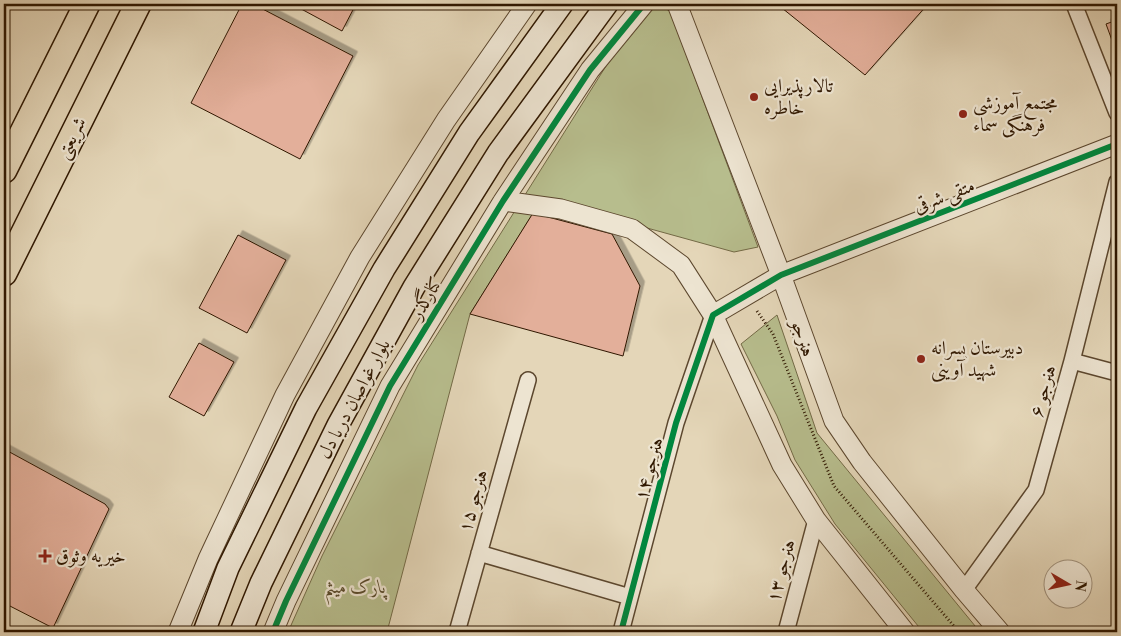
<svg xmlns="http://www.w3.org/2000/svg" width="1121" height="636" font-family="'Libre Bodoni',Amiri,serif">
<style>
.green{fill:#b7bd8d;stroke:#736a46}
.building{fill:#e3af9a;stroke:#2f1700;filter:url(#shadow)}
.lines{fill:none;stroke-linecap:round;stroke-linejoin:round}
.minor-casing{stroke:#5c472e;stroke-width:18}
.tertiary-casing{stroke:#5c472e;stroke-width:21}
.secondary-casing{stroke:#2f1700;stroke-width:24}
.trunk-casing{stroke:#2f1700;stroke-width:28}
.path{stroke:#2f1700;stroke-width:3;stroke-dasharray:1 2.5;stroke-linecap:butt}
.minor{stroke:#ede4d1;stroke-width:15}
.tertiary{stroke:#ede4d1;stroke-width:19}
.secondary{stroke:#ede4d1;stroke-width:21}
.trunk{stroke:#e4d6b8;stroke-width:25}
.cycleway-casing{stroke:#ede4d1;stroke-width:9}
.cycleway{stroke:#00873e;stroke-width:6}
.poi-dot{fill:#8f2418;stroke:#ede4d1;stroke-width:2}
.labels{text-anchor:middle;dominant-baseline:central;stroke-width:4.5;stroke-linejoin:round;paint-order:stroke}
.poi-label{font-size:19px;fill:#2f1700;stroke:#ede4d1;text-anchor:start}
.street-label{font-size:19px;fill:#2f1700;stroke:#ede4d1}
.park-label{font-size:19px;font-style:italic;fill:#58492a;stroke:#ede4d1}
</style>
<defs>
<filter id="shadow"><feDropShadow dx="4.5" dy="-4.5" stdDeviation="0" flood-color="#0004"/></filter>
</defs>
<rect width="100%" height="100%" fill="#e4d6b8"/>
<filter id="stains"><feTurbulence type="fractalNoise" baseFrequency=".004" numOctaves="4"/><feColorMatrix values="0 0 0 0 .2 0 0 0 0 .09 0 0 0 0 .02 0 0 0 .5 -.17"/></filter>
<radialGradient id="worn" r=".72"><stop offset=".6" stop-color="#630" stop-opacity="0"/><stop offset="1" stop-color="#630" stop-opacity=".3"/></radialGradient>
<!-- green -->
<path class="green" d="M 645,4 L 655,4 L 670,11 L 758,247 L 734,252 L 542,199 L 470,314 L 387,632 L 288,632 L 322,556 L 418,365 Z
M 777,315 L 817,433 L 980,632 L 923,632 L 835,524 L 795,460 L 777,416 L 741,344 Z"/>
<!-- building -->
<path class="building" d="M 242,4 L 253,4 L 353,56 L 300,159 L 191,103 Z
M 292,4 L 356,4 L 342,31 Z
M 777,4 L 928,4 L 865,75 Z
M 1117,20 L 1117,54 L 1106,24 Z
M 533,213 L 612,234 L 640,286 L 623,356 L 470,314 Z
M 238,235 L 286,260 L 247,333 L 199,308 Z
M 199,343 L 234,362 L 204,416 L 169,397 Z
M 4,449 L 105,504 L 109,509 L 53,628 L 4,603 Z"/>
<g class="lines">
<!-- minor casing -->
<g class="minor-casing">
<path id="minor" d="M 1074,4 L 1117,113
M 1072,361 L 1117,373
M 479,553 L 630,597
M 964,590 L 1036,490 L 1072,361 L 1117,182
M 457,632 L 528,380
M 621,632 L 676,423 L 713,315
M 786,632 L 816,520"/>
</g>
<!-- tertiary casing -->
<g class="tertiary-casing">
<path id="tertiary" d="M 677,4 L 781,275 L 834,421 L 862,462 L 964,590 L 1000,632
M 503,201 L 561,209 L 632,229 L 681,265 L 713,315 L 782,465 L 816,520 L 905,632
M 713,315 L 781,275 L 1117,144
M 178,632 L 208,559 L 285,395 L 360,257 L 446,120 L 527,4
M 273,632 L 286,601 L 390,386 L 503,201 L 590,70 L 644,4"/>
</g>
<!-- secondary casing -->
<g class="secondary-casing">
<path id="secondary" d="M 204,632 L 228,568 L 306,408 L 384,269 L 469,133 L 562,4
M 241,632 L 261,583 L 338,425 L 414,287 L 498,153 L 607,4"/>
</g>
<!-- trunk casing -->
<g class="trunk-casing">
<path id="trunk" d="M 4,170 L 87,4
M 4,273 L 138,4"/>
</g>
<!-- path -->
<path class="path" d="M 757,311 L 773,334 L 834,486 L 959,632"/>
<!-- minor -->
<use href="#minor" class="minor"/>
<!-- tertiary -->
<use href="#tertiary" class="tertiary"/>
<!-- secondary -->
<use href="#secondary" class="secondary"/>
<!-- trunk -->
<use href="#trunk" class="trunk"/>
<!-- cycleway casing -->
<g class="cycleway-casing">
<path id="cycleway" d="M 273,632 L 286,601 L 390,386 L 503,201 L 590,70 L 644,4
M 621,632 L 676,423 L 713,315 L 781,275 L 1117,144"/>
</g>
<!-- cycleway -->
<use href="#cycleway" class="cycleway"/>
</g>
<!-- markers -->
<g class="poi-dot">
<circle cx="754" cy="97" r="5"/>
<circle cx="963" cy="114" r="5"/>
<circle cx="921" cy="359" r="5"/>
<path d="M42.5 548.5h5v5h5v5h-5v5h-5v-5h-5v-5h5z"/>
</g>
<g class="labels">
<!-- poi labels -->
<g class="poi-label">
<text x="764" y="86">تالارپذیرایی<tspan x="764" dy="22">خاطره</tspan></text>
<text x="973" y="103">مجتمع آموزشی<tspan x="973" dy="22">فرهنگی سماء</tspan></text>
<text x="931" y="348">دبیرستان پسرانه<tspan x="931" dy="22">شهید آوینی</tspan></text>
<text x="56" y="556">خیریه وثوق</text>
</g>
<!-- street labels -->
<g class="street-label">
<text transform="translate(71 138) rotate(-63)">شریعتی</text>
<text transform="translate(944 196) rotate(-21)">متقی شرقی</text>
<text transform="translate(426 298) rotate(-59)">کنارگذر</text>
<text transform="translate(803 338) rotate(71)">هنرجو</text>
<text transform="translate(1043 391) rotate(-74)">هنرجو ۶</text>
<text transform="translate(354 399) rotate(-62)">بلوار غواصان دریا دل</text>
<text transform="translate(649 469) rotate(-75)">هنرجو ۱۴</text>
<text transform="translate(473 501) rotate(-74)">هنرجو ۱۵</text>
<text transform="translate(781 571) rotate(-75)">هنرجو ۱۳</text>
</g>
<!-- park labels -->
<g class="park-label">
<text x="355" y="587">پارک میثم</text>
</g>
</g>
<!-- margin -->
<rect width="1121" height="636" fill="none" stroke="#e4d6b8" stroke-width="20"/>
<rect x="5" y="5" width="1111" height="626" fill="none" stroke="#2f1700" stroke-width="2.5"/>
<rect x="10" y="10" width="1101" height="616" fill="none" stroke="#2f1700"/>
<!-- north arrow -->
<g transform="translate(1068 584) rotate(99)"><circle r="24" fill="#ede4d1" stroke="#a1927d"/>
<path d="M0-4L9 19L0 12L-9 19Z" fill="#8f2418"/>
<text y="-8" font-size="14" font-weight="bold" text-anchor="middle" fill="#2f1700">N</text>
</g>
<rect width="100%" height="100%" filter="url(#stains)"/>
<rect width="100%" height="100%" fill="url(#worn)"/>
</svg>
